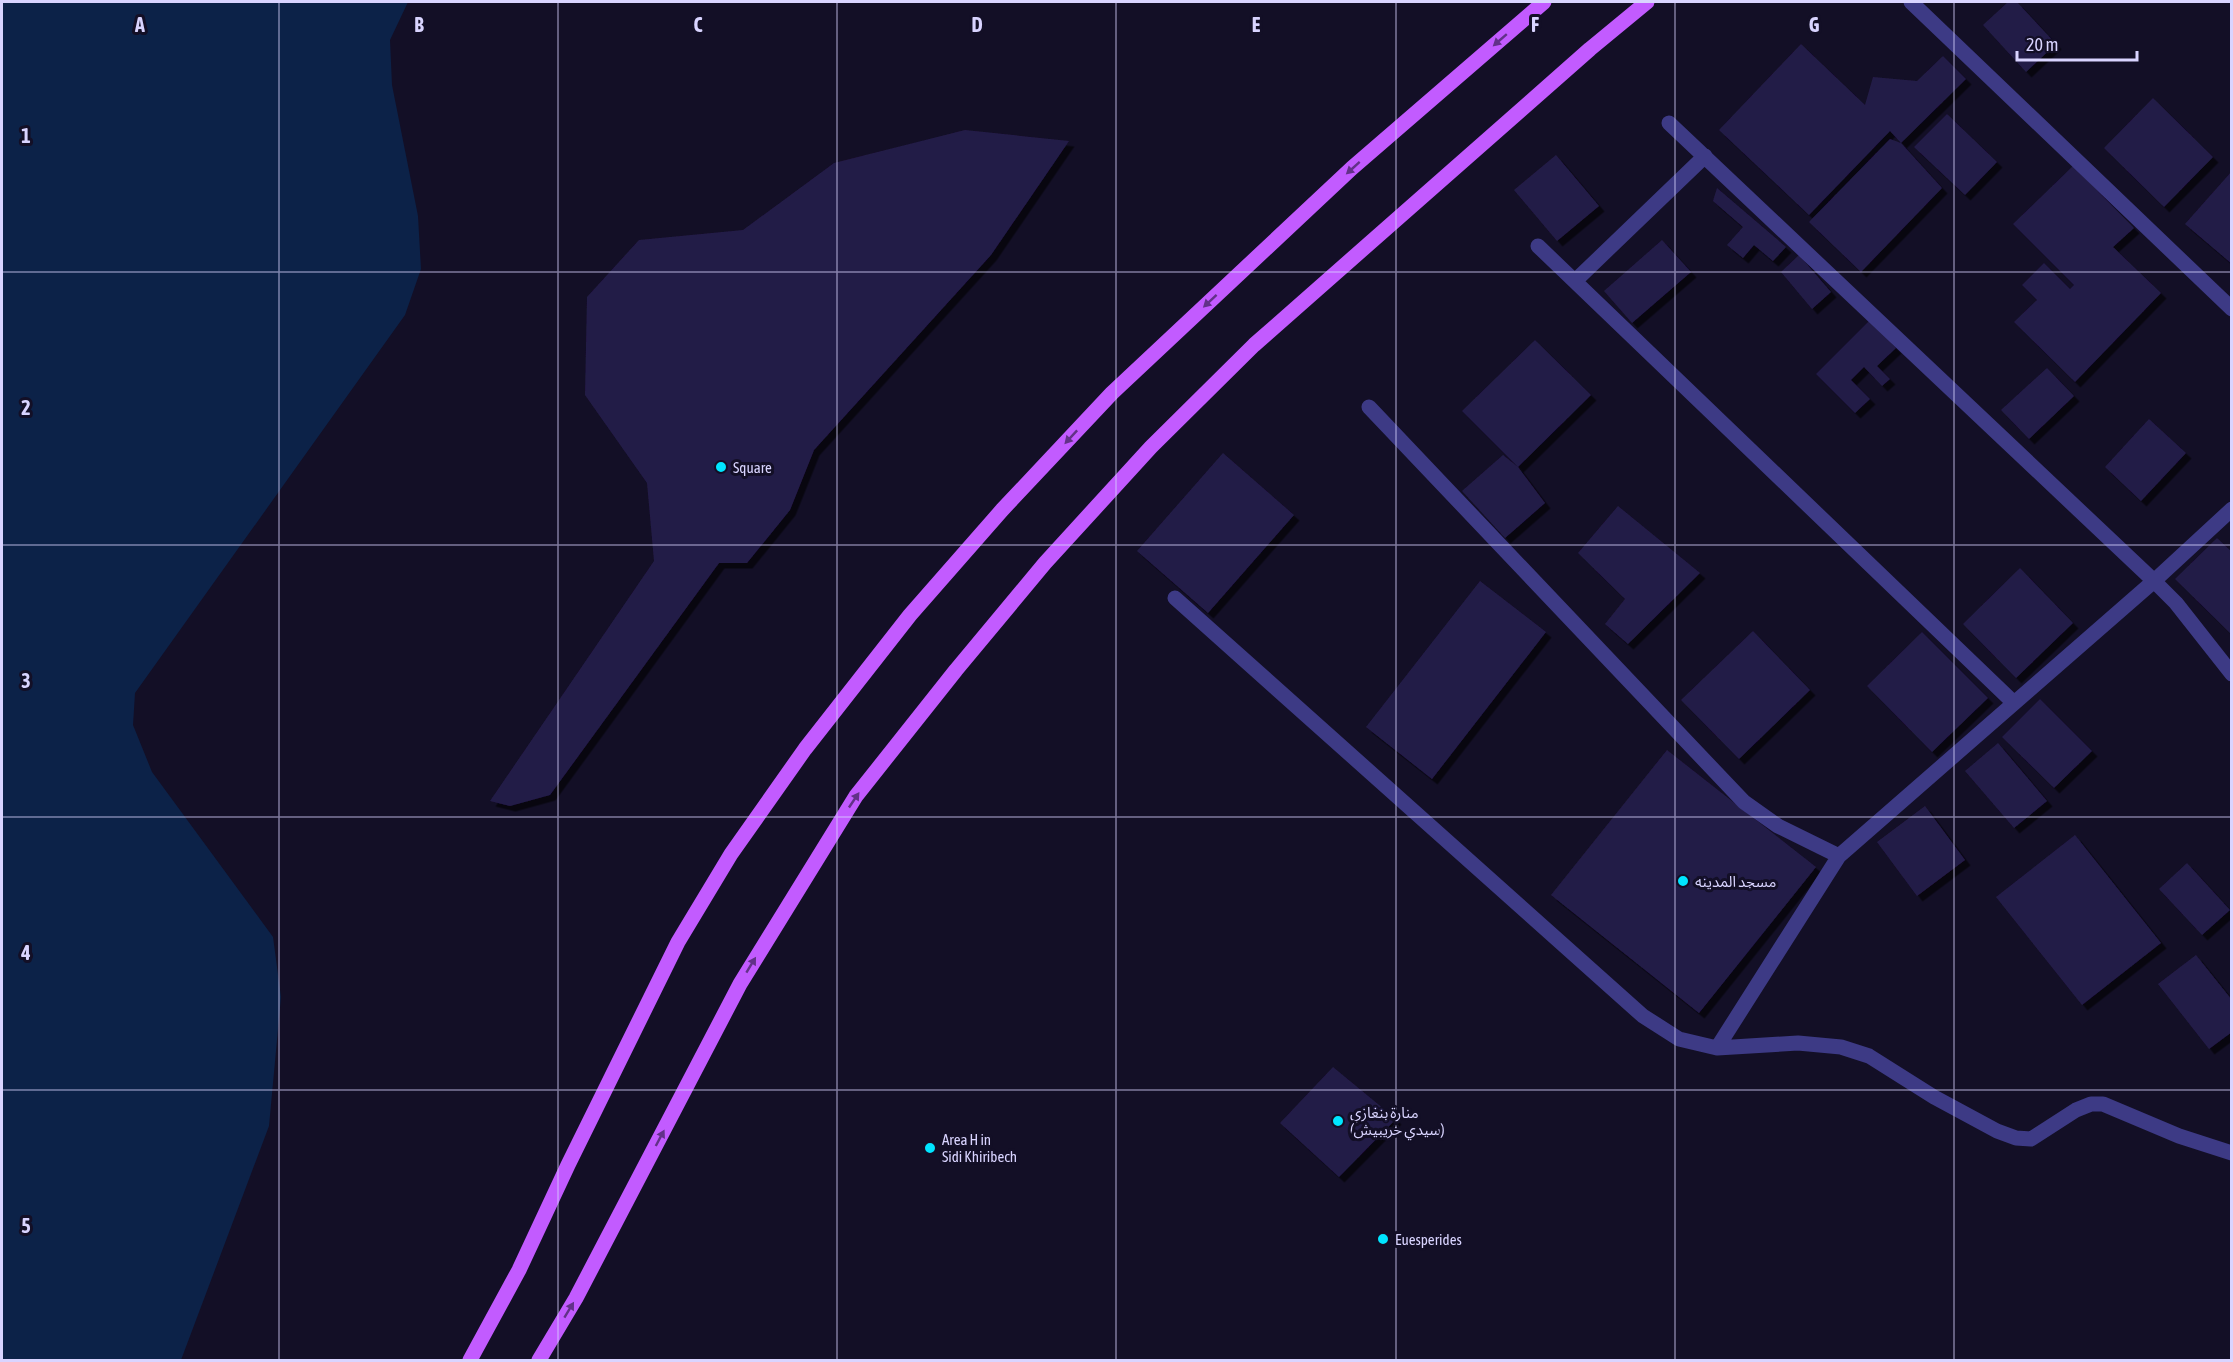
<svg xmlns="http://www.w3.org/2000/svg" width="2233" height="1362" font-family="'Asap Condensed','Noto Sans Arabic',sans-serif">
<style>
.water{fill:#0c2248}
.building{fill:#241b47;filter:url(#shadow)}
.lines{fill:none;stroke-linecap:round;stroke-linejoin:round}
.minor{stroke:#3d3a85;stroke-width:15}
.major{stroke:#c25bff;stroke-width:15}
.oneway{fill:#623188}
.grid{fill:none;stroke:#d9d4ff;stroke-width:1.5;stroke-opacity:0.55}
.poi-dot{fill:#00e5ff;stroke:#130f26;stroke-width:2}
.labels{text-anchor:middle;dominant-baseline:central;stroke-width:6;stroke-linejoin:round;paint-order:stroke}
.poi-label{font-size:15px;fill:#d9d4ff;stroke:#130f26;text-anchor:start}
.grid-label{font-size:20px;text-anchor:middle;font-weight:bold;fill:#d9d4ff;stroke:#130f26;stroke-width:6;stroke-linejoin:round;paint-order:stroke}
</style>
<defs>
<filter id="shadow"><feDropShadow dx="5.5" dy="5.5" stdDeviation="0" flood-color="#0009"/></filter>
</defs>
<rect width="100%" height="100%" fill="#130f26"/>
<!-- water -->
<path class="water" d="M 2,2 L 408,2 L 390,40 L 392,85 L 418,216 L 421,269 L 405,315 L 135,693 L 133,725 L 152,772 L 273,937 L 281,997 L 269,1126 L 181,1360 L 2,1360 Z"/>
<!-- building -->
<path class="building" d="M 2008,2 L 2017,2 L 2056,44 L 2026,72 L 1983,25 Z
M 1801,44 L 1865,105 L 1873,77 L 1917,81 L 1943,56 L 1966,79 L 1901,143 L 1942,188 L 1861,272 L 1809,222 L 1890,139 L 1901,143 L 1890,131 L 1809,215 L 1719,130 Z
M 2153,98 L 2213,157 L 2164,207 L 2104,148 Z
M 1947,114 L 1997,162 L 1965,195 L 1914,147 Z
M 965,130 L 1069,141 L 991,255 L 814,450 L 790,510 L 747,563 L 719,563 L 550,795 L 510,806 L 490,801 L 654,561 L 647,483 L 585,395 L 587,297 L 639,240 L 743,230 L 834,163 Z
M 1556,155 L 1599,206 L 1557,241 L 1514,190 Z
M 2073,166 L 2134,228 L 2113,247 L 2161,293 L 2075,382 L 2014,322 L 2037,300 L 2022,285 L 2044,263 L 2070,289 L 2074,285 L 2013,224 Z
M 2232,171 L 2232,264 L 2185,224 Z
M 1717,188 L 1786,247 L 1773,261 L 1754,245 L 1743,258 L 1727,245 L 1743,227 L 1713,201 Z
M 1662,240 L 1691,272 L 1632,323 L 1604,291 Z
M 1799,255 L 1831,292 L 1812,309 L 1781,272 Z
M 1870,320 L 1896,348 L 1877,366 L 1890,379 L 1882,386 L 1864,367 L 1851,380 L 1870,399 L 1855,413 L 1816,374 Z
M 1535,340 L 1591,395 L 1518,467 L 1462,411 Z
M 2047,368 L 2074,396 L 2029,439 L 2001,410 Z
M 2149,419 L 2186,453 L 2141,501 L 2105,467 Z
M 1223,453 L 1294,515 L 1208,613 L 1137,551 Z
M 1503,455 L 1518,467 L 1545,503 L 1505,538 L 1462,491 Z
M 1618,506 L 1700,573 L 1628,644 L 1605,624 L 1625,599 L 1578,553 Z
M 2217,538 L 2232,552 L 2232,635 L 2175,579 Z
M 2020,568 L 2073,623 L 2016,678 L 1963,624 Z
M 1480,581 L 1546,632 L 1432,779 L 1366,727 Z
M 1753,631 L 1810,690 L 1739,759 L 1681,700 Z
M 1922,632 L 1988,698 L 1932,752 L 1867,686 Z
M 2040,699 L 2092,751 L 2054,788 L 2002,737 Z
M 1998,743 L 2047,801 L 2014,828 L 1965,771 Z
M 1667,750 L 1816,867 L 1699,1013 L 1551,895 Z
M 1925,806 L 1965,860 L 1917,896 L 1877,842 Z
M 2075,835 L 2161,943 L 2082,1005 L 1996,897 Z
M 2187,863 L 2230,910 L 2202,935 L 2159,889 Z
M 2196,955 L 2232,1000 L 2232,1032 L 2209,1049 L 2158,984 Z
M 1333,1067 L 1396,1119 L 1339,1177 L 1280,1123 Z"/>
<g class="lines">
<!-- minor -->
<path class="minor" d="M 1911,2 L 2232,309
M 1669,123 L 2154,581 L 2176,603 L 2232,674
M 1538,246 L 2014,703
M 1575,281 L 1705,156
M 1369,407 L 1744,802 L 1778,826 L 1839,856
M 1175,598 L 1643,1016 L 1679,1039 L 1717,1048 L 1798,1043 L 1841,1047 L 1869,1056 L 1934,1097 L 1997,1131 L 2016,1138 L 2031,1139 L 2076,1110 L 2091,1104 L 2103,1104 L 2179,1136 L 2232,1153
M 1717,1048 L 1839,856 L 2154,581 L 2232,509"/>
<!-- major -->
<path class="major" d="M 470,1360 L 519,1270 L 568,1165 L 678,942 L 731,854 L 805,749 L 910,615 L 1002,510 L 1112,393 L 1352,168 L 1544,2
M 539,1360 L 576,1298 L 740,984 L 856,796 L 956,670 L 1045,563 L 1151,447 L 1254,345 L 1590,49 L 1647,2"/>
</g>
<!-- one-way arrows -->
<defs><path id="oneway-solid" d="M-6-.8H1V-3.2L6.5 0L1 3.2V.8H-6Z" transform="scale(1.5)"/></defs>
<g class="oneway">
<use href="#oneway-solid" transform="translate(1500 40) rotate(139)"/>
<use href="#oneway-solid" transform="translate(1353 168) rotate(138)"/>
<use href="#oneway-solid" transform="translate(1210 301) rotate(137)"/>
<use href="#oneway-solid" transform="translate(1071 437) rotate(133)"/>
<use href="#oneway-solid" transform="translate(854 800) rotate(-56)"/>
<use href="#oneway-solid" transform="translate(751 965) rotate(-59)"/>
<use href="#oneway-solid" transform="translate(660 1138) rotate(-62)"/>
<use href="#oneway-solid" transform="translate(569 1310) rotate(-59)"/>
</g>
<!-- grid -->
<path class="grid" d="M 279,2 L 279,1360M 558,2 L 558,1360M 837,2 L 837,1360M 1116,2 L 1116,1360M 1396,2 L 1396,1360M 1675,2 L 1675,1360M 1954,2 L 1954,1360M 2,272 L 2232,272M 2,545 L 2232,545M 2,817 L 2232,817M 2,1090 L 2232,1090"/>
<!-- markers -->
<g class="poi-dot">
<circle cx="721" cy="467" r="6"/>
<circle cx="1683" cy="881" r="6"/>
<circle cx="1338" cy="1121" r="6"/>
<circle cx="930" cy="1148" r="6"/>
<circle cx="1383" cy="1239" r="6"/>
</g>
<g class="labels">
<!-- poi labels -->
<g class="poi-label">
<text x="733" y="467">Square</text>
<text x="1695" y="881">مسجد المدينه</text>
<text x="1350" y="1112">منارة بنغازي<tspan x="1350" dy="17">(سيدي خريبيش)</tspan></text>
<text x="942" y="1139">Area H in<tspan x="942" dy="17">Sidi Khiribech</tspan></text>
<text x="1395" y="1239">Euesperides</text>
</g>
</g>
<g class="grid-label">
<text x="140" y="32">A</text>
<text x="419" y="32">B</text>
<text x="698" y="32">C</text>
<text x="977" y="32">D</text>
<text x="1256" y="32">E</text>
<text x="1535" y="32">F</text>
<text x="1814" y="32">G</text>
<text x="26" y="143">1</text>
<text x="26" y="415">2</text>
<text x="26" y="688">3</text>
<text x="26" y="960">4</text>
<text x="26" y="1233">5</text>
</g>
<!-- border -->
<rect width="2233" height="1362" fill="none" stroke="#d9d4ff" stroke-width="6"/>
<!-- scale -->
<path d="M2017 51v9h120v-9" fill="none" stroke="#d9d4ff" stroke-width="3"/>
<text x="2026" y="51" font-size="18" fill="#d9d4ff" stroke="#130f26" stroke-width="4.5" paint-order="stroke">20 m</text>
</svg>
